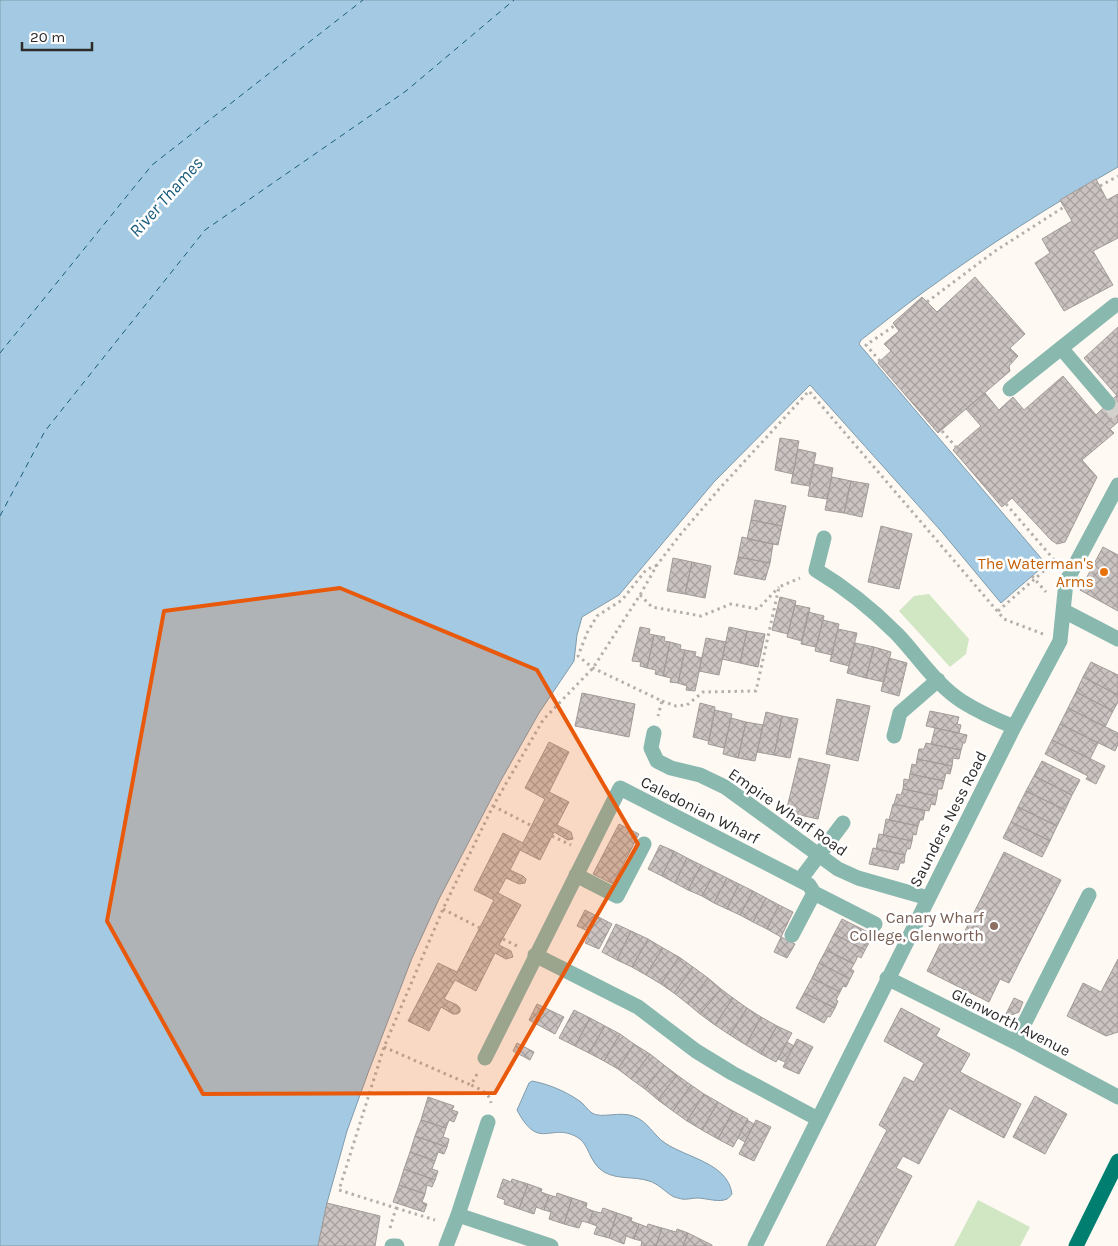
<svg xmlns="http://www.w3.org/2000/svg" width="1118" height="1246" font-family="Karla,sans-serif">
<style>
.green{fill:#d1e7c4}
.water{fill:#a3cae2;stroke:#809bab}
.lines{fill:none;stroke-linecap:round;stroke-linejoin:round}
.ferry{stroke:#195b7c;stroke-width:1;stroke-dasharray:6 5;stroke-linecap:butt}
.building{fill:url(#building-cross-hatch);stroke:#a29b98}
.minor-tunnel{stroke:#d4d0cb;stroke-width:15;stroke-dasharray:15 8;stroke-linecap:butt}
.path{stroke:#b4b1ac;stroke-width:3;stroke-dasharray:2.5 4;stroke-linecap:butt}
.minor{stroke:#89b8af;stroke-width:15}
.major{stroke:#007f71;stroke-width:15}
.marked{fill:#e8590c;fill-opacity:0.2;stroke:#e8590c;stroke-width:4;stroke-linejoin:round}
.food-dot{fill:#e8710a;stroke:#fff;stroke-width:2}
.education-dot{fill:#8d6e63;stroke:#fff;stroke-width:2}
.labels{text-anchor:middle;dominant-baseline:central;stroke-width:5;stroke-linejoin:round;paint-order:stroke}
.food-label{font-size:16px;fill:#c56008;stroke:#fff;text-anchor:end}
.street-label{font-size:16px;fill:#2e2c2a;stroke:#fff}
.education-label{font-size:16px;fill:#785e54;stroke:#fff;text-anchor:end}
.water-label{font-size:18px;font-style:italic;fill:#195b7c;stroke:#fff}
</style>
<defs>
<pattern id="building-cross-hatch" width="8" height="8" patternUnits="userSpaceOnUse" patternTransform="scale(1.25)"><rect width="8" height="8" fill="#cbc3c1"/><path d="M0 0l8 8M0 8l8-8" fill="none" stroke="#a59f9d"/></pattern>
</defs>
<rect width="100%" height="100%" fill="#fef9f3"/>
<!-- green -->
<path class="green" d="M 929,594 L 969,639 L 966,654 L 950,667 L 899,611 L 914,596 Z
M 978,1200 L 1030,1227 L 1020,1246 L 954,1246 Z"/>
<!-- water -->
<path class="water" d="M 0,0 L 1118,0 L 1118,167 C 1051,205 987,246 925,291 C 903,307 882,324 861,340 L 859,344 L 1046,564 L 1001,603 L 941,531 L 810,385 L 714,482 L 619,595 L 582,617 L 577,635 L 574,661 L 539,713 L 500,782 L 439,899 L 412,958 L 368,1073 L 347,1131 L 327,1203 L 318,1246 L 0,1246 Z
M 532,1081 C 548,1084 565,1091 578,1100 C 584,1103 587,1110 592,1113 C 601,1119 620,1111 633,1116 C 648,1121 653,1135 665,1143 C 687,1158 728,1163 732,1194 C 731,1195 729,1198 727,1199 C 719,1203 706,1198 697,1198 C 692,1198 686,1200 682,1199 C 681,1199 675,1197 674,1197 C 665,1192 659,1184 649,1181 C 634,1176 618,1180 604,1172 C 588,1162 590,1144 577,1137 C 550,1122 539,1152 517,1110 L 529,1083 Z"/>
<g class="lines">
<!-- ferry -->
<path class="ferry" d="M 0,353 L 152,165 L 363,0
M 0,516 L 45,431 L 205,230 L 406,91 L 514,0"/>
</g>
<!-- building -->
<path class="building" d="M 1096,179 L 1107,200 L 1118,194 L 1118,238 L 1093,251 L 1113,285 L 1064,311 L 1035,263 L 1050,253 L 1042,239 L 1072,221 L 1060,200 Z
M 975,277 L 1025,334 L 1010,348 L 1018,356 L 1009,366 L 1010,371 L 938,433 L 878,363 L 891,351 L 884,344 L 899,331 L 893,323 L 922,297 L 937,312 Z
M 1118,327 L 1118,397 L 1084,358 Z
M 1063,376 L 1096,415 L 1117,395 L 1118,422 L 1110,429 L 1114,433 L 1082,460 L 1097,477 L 1065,542 L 1057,544 L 1051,540 L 1012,498 L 1002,507 L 953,450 L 981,426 L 966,409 L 985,393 L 999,410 L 1013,397 L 1024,410 Z
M 780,438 L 799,441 L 793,474 L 775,470 Z
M 798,449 L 816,453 L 809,486 L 791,483 Z
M 814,464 L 833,468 L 827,499 L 808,496 Z
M 832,477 L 851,481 L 844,513 L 825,510 Z
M 851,481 L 869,484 L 862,517 L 844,513 Z
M 755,500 L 786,506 L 782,526 L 751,520 Z
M 751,520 L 782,526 L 778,545 L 747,539 Z
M 881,526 L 912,534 L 899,589 L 868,582 Z
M 742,537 L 773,544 L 770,563 L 738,557 Z
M 1103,547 L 1118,555 L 1118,611 L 1080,590 Z
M 738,557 L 770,563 L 765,580 L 734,574 Z
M 673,558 L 692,562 L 685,594 L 667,591 Z
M 692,562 L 711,566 L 705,598 L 685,594 Z
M 780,597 L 796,601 L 788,634 L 772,630 Z
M 795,605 L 810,608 L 802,641 L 787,637 Z
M 808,612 L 824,616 L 816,647 L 801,644 Z
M 823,620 L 839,624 L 832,655 L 815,651 Z
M 640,627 L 650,629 L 649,634 L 654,635 L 647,668 L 640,666 L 641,662 L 632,661 Z
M 729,627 L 747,631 L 740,663 L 722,659 Z
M 838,629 L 857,633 L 849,666 L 830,661 Z
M 747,631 L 765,634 L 758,667 L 740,663 Z
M 654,635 L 665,637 L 664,641 L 670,642 L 663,676 L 655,674 L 656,670 L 647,668 Z
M 706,638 L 726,642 L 719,675 L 699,671 Z
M 670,642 L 681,645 L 680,649 L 685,650 L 678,683 L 670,682 L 671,678 L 663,676 Z
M 855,643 L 874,647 L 866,678 L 847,673 Z
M 874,647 L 891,652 L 884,682 L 866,678 Z
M 685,650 L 696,652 L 695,656 L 702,658 L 695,691 L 686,690 L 687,686 L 678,683 Z
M 889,658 L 907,663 L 899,696 L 881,691 Z
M 1091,662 L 1118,675 L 1118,695 L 1083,677 Z
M 1083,677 L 1118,695 L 1118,702 L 1113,711 L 1076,692 Z
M 1076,692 L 1113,711 L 1105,727 L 1068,708 Z
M 582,693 L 635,704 L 629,737 L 575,726 Z
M 837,699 L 870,706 L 858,761 L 826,754 Z
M 700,703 L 715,707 L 709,741 L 693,737 Z
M 1068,708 L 1118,733 L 1118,744 L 1115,751 L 1060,724 Z
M 715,710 L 732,714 L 724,748 L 708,744 Z
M 930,711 L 959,717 L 957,724 L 961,725 L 959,733 L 926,726 Z
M 766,712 L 782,716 L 774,755 L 757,752 Z
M 782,716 L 798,719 L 790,758 L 774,755 Z
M 731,718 L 746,722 L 738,758 L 723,754 Z
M 746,722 L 763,725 L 755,761 L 738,758 Z
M 1060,724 L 1098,743 L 1090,759 L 1052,740 Z
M 935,728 L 967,735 L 965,743 L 963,743 L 961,750 L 931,744 Z
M 1052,740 L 1105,766 L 1096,784 L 1086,779 L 1088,776 L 1045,754 Z
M 549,742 L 569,752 L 549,792 L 569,802 L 557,825 L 571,832 L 573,839 L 568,840 L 554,832 L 540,860 L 520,850 L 510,870 L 523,876 L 526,879 L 525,883 L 519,884 L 506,878 L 498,893 L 521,905 L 499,945 L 511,951 L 513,957 L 506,959 L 495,953 L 476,991 L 455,980 L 444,999 L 457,1005 L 460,1008 L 460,1012 L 457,1014 L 453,1014 L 441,1007 L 429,1031 L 408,1021 L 438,963 L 457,972 L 494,900 L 474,890 L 503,833 L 523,843 L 545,799 L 525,788 Z
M 926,743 L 961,750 L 959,759 L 953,758 L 952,766 L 917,759 L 919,749 L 924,749 Z
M 799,758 L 830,765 L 818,819 L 786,812 Z
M 917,759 L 952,766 L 950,774 L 946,773 L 944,781 L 910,774 L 912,764 L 916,765 Z
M 1042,761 L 1080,780 L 1072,795 L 1034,776 Z
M 910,774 L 944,781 L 942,789 L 938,789 L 937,796 L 903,789 L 904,779 L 909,780 Z
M 1034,776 L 1072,795 L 1065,810 L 1026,791 Z
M 903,789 L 937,796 L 935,805 L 931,804 L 929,811 L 894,804 L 897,794 L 901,795 Z
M 1026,791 L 1065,810 L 1057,826 L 1018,807 Z
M 893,804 L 925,811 L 923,820 L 920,820 L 918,826 L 889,820 Z
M 1018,807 L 1057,826 L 1050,841 L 1011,822 Z
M 886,819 L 918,826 L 916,835 L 913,834 L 912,841 L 883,835 Z
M 1011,822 L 1050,841 L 1042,857 L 1003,838 Z
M 619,824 L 639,834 L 613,884 L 593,874 Z
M 879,834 L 912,841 L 910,849 L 907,849 L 905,855 L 876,849 Z
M 660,845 L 674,851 L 662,876 L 648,869 Z
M 873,848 L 905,855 L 904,863 L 900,863 L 898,870 L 869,864 Z
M 674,851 L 687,858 L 675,883 L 662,876 Z
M 1004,852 L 1061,880 L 1009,983 L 1000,979 L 989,1002 L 927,971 L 943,938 L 958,945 Z
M 687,858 L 701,865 L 688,890 L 675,883 Z
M 701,865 L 715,872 L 702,896 L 688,890 Z
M 715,872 L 727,878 L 714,903 L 702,896 Z
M 727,878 L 739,884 L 727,909 L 714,903 Z
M 739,884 L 753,891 L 740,915 L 727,909 Z
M 753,891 L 766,898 L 753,922 L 740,915 Z
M 766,898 L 779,905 L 767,929 L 753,922 Z
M 779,905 L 793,912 L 781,937 L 767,929 Z
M 585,910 L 612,924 L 599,949 L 585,943 L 590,932 L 577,926 Z
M 842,919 L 870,933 L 866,940 L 870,941 L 865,950 L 834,934 Z
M 616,924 L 631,931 L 617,960 L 602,952 Z
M 631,931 L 648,939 L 632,967 L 617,960 Z
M 834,934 L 865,950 L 861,958 L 858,956 L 854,964 L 826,950 Z
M 781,937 L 795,944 L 787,958 L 774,952 Z
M 648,939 L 663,948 L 646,975 L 632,967 Z
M 663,948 L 679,957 L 661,984 L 646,975 Z
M 826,950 L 854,964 L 851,969 L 854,971 L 850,979 L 819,963 Z
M 679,957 L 693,967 L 674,993 L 661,984 Z
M 1118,959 L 1118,1032 L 1106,1036 L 1067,1016 L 1083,983 L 1101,992 Z
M 819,963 L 850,979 L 846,987 L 843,986 L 840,992 L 812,978 Z
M 693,967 L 708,978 L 688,1004 L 674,993 Z
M 708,978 L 721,989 L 700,1014 L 688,1004 Z
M 812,978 L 840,992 L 836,1000 L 838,1001 L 835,1008 L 804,993 Z
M 721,989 L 733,998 L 715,1025 L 700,1014 Z
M 804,993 L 835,1008 L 830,1017 L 828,1016 L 824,1023 L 796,1008 Z
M 733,998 L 747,1008 L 730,1035 L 715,1025 Z
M 1014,998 L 1023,1002 L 1019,1012 L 1009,1016 L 1006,1014 Z
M 537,1004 L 564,1017 L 555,1034 L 529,1020 Z
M 747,1008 L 761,1017 L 746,1045 L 730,1035 Z
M 901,1008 L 940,1029 L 936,1036 L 970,1054 L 960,1072 L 1021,1104 L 1004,1138 L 949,1108 L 919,1164 L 903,1156 L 896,1168 L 912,1176 L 875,1246 L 826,1246 L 887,1130 L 879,1125 L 904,1077 L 914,1082 L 924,1063 L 884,1041 Z
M 574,1010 L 590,1018 L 575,1046 L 559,1038 Z
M 761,1017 L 777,1026 L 761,1054 L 746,1045 Z
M 590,1018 L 605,1026 L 589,1053 L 575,1046 Z
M 605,1026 L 620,1034 L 604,1061 L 589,1053 Z
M 777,1026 L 792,1033 L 776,1062 L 761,1054 Z
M 620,1034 L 634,1044 L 618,1069 L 604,1061 Z
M 797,1039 L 813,1047 L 799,1074 L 783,1067 Z
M 787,1042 L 794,1046 L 785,1062 L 778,1059 Z
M 517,1043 L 534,1052 L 530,1060 L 513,1051 Z
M 634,1044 L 650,1054 L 631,1079 L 618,1069 Z
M 650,1054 L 664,1065 L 645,1089 L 631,1079 Z
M 664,1065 L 677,1075 L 658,1100 L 645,1089 Z
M 677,1075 L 691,1085 L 673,1111 L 658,1100 Z
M 691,1085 L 704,1094 L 687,1121 L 673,1111 Z
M 704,1094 L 718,1102 L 702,1130 L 687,1121 Z
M 1035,1096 L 1067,1114 L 1045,1154 L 1013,1137 Z
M 428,1097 L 454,1106 L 452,1110 L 458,1112 L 454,1122 L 449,1120 L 446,1128 L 421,1120 Z
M 718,1102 L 733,1111 L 718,1139 L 702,1130 Z
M 733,1111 L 748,1119 L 733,1147 L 718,1139 Z
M 421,1120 L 446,1128 L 443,1137 L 449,1139 L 447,1147 L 415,1136 Z
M 747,1120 L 754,1124 L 745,1142 L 738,1138 Z
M 756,1120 L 771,1127 L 754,1161 L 739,1154 Z
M 415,1136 L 447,1147 L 444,1154 L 438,1152 L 435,1161 L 410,1152 Z
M 410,1152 L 435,1161 L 432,1169 L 438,1171 L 435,1180 L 404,1169 Z
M 404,1169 L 435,1180 L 432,1187 L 427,1185 L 425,1194 L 399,1185 Z
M 503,1179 L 511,1182 L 512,1179 L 528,1184 L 519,1209 L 504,1204 L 505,1200 L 497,1197 Z
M 528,1184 L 542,1189 L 541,1192 L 549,1195 L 544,1210 L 536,1207 L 534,1214 L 519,1209 Z
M 399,1185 L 425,1194 L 422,1202 L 427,1204 L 424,1212 L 393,1202 Z
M 557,1193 L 572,1198 L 564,1224 L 549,1219 L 551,1212 L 544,1210 L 549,1195 L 556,1197 Z
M 572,1198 L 587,1203 L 586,1208 L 593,1211 L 589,1223 L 582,1221 L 579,1228 L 564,1224 Z
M 327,1203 L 380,1216 L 375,1246 L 318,1246 Z
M 603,1208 L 617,1213 L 609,1238 L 594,1234 L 597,1226 L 589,1223 L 593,1211 L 601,1213 Z
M 617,1213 L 632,1218 L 631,1221 L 639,1224 L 634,1239 L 626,1236 L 624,1244 L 609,1238 Z
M 639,1224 L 647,1227 L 648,1224 L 662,1228 L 656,1246 L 641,1246 L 642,1241 L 634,1239 Z
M 662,1228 L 676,1232 L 677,1229 L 688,1233 L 683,1246 L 656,1246 Z
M 688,1233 L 712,1245 L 712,1246 L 683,1246 Z"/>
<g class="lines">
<!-- minor-tunnel -->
<path class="minor-tunnel" d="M 1108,403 L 1118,414"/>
<!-- path -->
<path class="path" d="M 1100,186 L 1118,176
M 927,302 L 995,251 L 1064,207
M 880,361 L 866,345 L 894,326
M 942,431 L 956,447
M 1006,504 L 1056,562
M 657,565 L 646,570 L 622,600 L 597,616 L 587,633 L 578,656 L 593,668 L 662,701 L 658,716
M 1032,576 L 1046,592
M 640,595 L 652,607 L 701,616 L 731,604 L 758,609 L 779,587
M 998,611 L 1054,562
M 662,701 L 676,706 L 687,705 L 703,692 L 756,691 L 779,587 L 800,578
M 493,806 L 532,826
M 552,836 L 571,845
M 443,909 L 480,928
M 503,939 L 519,947
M 384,1047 L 471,1085
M 477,1074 L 471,1085 C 479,1089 490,1093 491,1103
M 396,1208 L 435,1220
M 390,1228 L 396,1208 L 339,1190 L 384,1047 L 443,909 L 493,806 L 543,720 L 593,668 L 640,595 L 657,565 L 680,535 L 720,488 L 809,391 L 1004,619 L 1043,634"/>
<!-- minor -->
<path class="minor" d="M 1061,348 L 1108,403
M 1010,389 L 1115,305
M 824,538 L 816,570 C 846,588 872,609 897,634 C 918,656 936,685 963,702 C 979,712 997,720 1014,727
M 1064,611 L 1118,639
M 654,733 L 651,748 L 657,761 L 671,768 L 700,775 L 725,787 L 838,869 L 858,878 L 928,898
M 894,736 L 900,713 L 938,680
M 576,875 L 617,896 L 644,844
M 800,880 L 843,823
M 792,935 L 814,893
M 535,955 L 638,1007 L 696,1051 L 732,1073 L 818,1119
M 887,978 L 1015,1042 L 1118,1097
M 1015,1042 L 1089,895
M 485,1058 L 620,788 L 809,885 L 814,893 L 875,924
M 488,1122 L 458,1215 L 551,1246
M 392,1246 L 397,1246
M 446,1246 L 458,1215
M 755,1246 L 1014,727 L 1060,641 L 1066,582 L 1118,485"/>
<!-- major -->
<path class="major" d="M 1076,1246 L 1118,1161"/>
</g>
<!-- marked area -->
<path class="marked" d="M 340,588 L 537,670 L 638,844 L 495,1093 L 203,1094 L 107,921 L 164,611 Z"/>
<!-- markers -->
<circle class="food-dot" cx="1104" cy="572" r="5"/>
<circle class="education-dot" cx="994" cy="926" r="5"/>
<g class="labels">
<!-- food labels -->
<g class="food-label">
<text x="1094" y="563">The Waterman's<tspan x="1094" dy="18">Arms</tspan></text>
</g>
<!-- street labels -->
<g class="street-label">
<text transform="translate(700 810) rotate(27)">Caledonian Wharf</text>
<text transform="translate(788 812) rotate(35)">Empire Wharf Road</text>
<text transform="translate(948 819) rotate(-63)">Saunders Ness Road</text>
<text transform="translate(1011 1022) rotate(27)">Glenworth Avenue</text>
</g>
<!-- education labels -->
<g class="education-label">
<text x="984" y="917">Canary Wharf<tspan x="984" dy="18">College, Glenworth</tspan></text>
</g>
<!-- water labels -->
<g class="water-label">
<text transform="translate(166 197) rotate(-48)">River Thames</text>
</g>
</g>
<!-- scale -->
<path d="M22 42v8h70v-8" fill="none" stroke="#2e2c2a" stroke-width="2.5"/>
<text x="30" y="42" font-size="15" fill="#2e2c2a" stroke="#ffffff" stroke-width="4" paint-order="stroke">20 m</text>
</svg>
